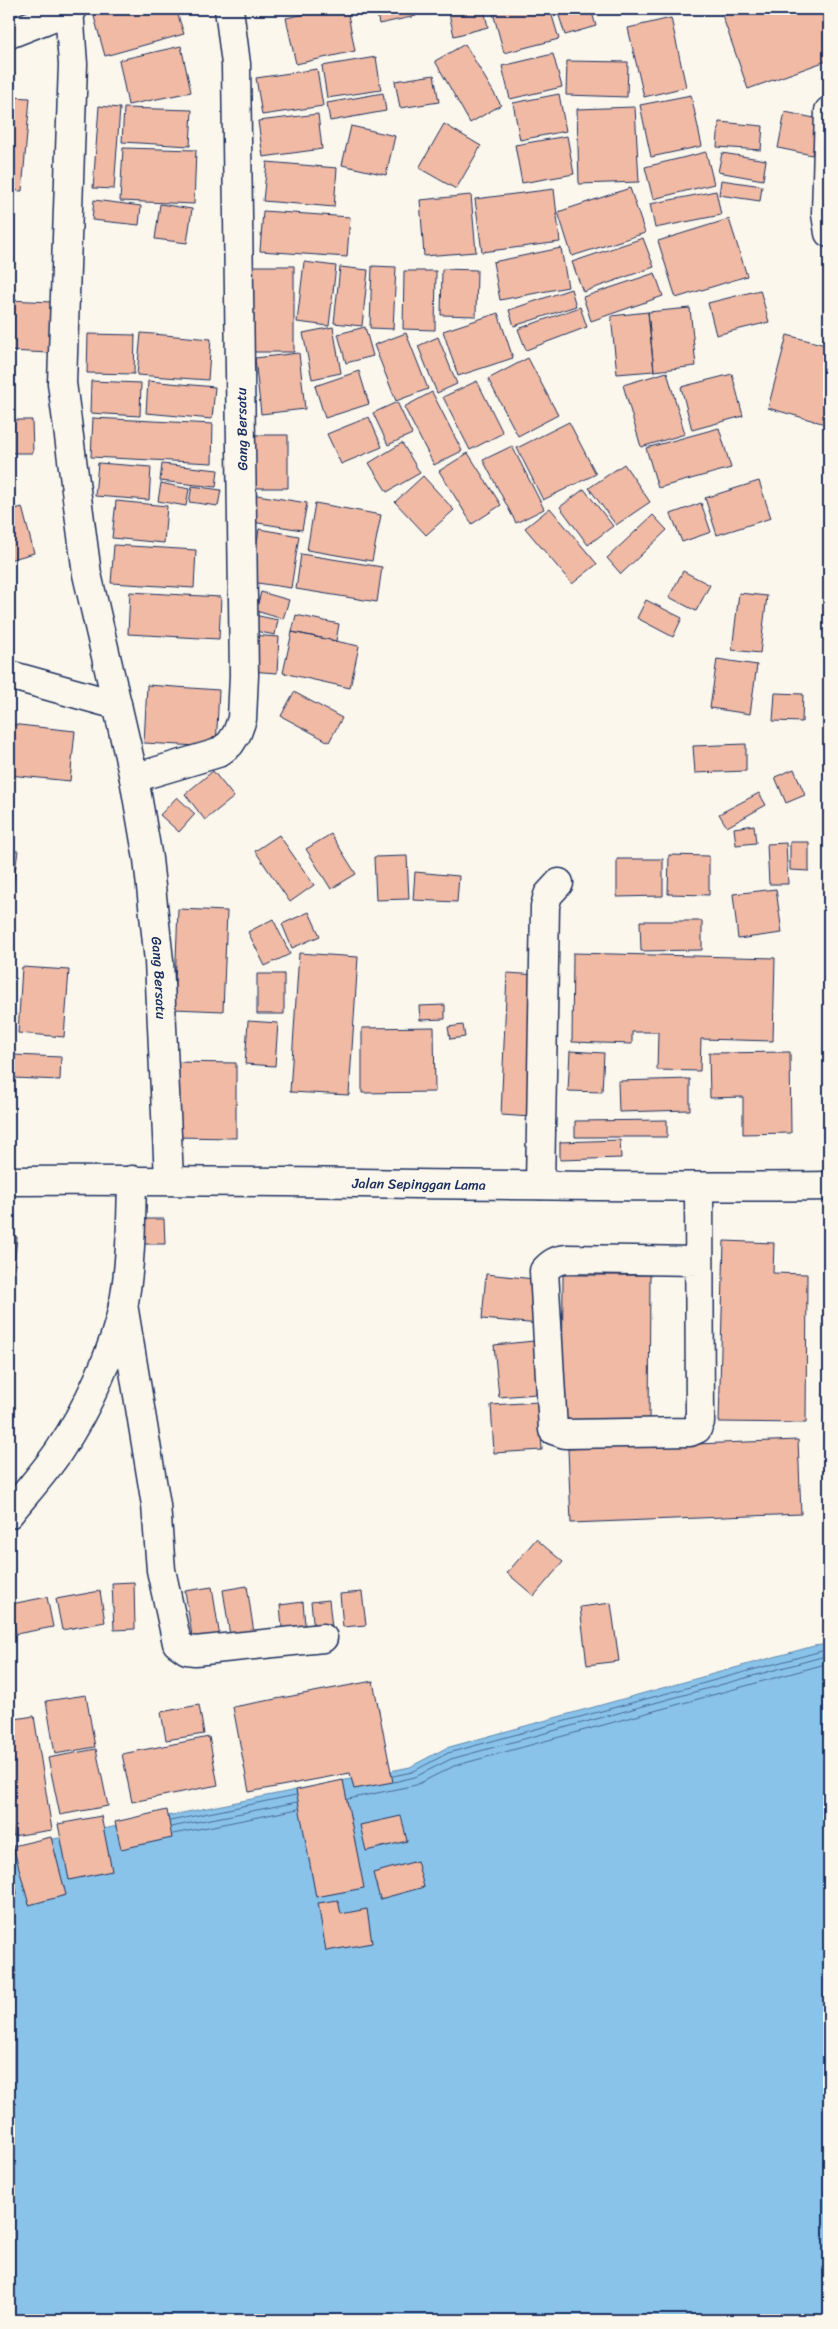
<svg xmlns="http://www.w3.org/2000/svg" width="838" height="2329" font-family="Sriracha,sans-serif">
<style>
.water{fill:#8ac3e9;stroke:#5e88b1}
.lines{fill:none;stroke-linecap:round;stroke-linejoin:round}
.shore{stroke:#476a96;stroke-width:1}
.building{fill:#f0baa4;stroke:#1b2f5e}
.minor-casing{stroke:#1b2f5e;stroke-width:31}
.minor{stroke:#fbf7ec;stroke-width:28}
.labels{text-anchor:middle;dominant-baseline:central;stroke-width:4;stroke-linejoin:round;paint-order:stroke}
.street-label{font-size:14px;fill:#1b2f5e;stroke:#fbf7ec}
</style>
<rect width="100%" height="100%" fill="#fbf7ec"/>
<filter id="ink" filterUnits="userSpaceOnUse"><feTurbulence type="fractalNoise" baseFrequency=".02" numOctaves="2"/><feDisplacementMap in="SourceGraphic" scale="10" xChannelSelector="R" yChannelSelector="G"/><feConvolveMatrix kernelMatrix="1 2 1 2 8 2 1 2 1" color-interpolation-filters="sRGB"/></filter>
<g filter="url(#ink)">
<!-- water -->
<path class="water" d="M 829,1644 L 829,2320 L 9,2320 L 9,1848 L 410,1767 L 446,1748 L 814,1646 Z"/>
<g class="lines">
<!-- shore -->
<path class="shore" d="M 393,1776 L 412,1772 L 448,1753 L 829,1649
M 394,1782 L 415,1777 L 451,1759 L 829,1655
M 348,1799 L 416,1785 L 454,1766 L 829,1663
M 170,1821 L 296,1795
M 171,1827 L 297,1802
M 173,1834 L 298,1809"/>
</g>
<!-- building -->
<path class="building" d="M 106,9 L 176,9 L 184,34 L 105,56 L 93,13 Z
M 329,9 L 347,9 L 355,51 L 296,64 L 286,18 Z
M 376,9 L 414,9 L 416,16 L 379,24 Z
M 448,9 L 484,9 L 488,27 L 454,36 Z
M 492,9 L 550,9 L 559,39 L 504,53 Z
M 557,9 L 591,9 L 596,26 L 565,35 Z
M 731,9 L 827,9 L 829,15 L 829,60 L 748,89 L 721,12 Z
M 671,18 L 686,87 L 644,97 L 628,28 Z
M 465,44 L 501,105 L 470,123 L 435,61 Z
M 181,46 L 191,92 L 128,105 L 119,60 Z
M 553,54 L 562,87 L 510,99 L 502,66 Z
M 376,57 L 381,90 L 327,98 L 322,66 Z
M 567,61 L 628,62 L 627,97 L 566,95 Z
M 317,69 L 323,106 L 262,115 L 256,78 Z
M 434,75 L 439,102 L 400,108 L 395,81 Z
M 383,93 L 386,111 L 330,121 L 327,103 Z
M 559,94 L 566,131 L 520,140 L 513,103 Z
M 691,95 L 702,146 L 651,157 L 640,105 Z
M 9,97 L 30,98 L 22,191 L 9,190 Z
M 99,106 L 120,108 L 114,189 L 93,188 Z
M 635,107 L 639,182 L 579,184 L 577,109 Z
M 124,108 L 192,110 L 190,146 L 122,142 Z
M 785,112 L 819,119 L 812,155 L 778,148 Z
M 318,114 L 322,149 L 263,157 L 258,121 Z
M 719,122 L 763,126 L 761,150 L 717,147 Z
M 444,124 L 481,146 L 456,189 L 419,168 Z
M 351,126 L 395,136 L 386,175 L 342,165 Z
M 567,136 L 574,174 L 522,183 L 515,145 Z
M 123,148 L 196,150 L 194,204 L 120,201 Z
M 706,152 L 714,184 L 653,199 L 645,167 Z
M 722,153 L 766,160 L 763,180 L 718,172 Z
M 267,162 L 337,168 L 334,207 L 263,201 Z
M 721,180 L 762,186 L 760,201 L 719,195 Z
M 630,188 L 645,233 L 572,256 L 558,212 Z
M 554,189 L 560,242 L 482,252 L 475,199 Z
M 716,191 L 721,215 L 655,228 L 650,204 Z
M 471,195 L 476,252 L 424,256 L 420,200 Z
M 94,200 L 141,206 L 139,225 L 92,220 Z
M 160,204 L 192,209 L 187,243 L 155,239 Z
M 263,211 L 350,217 L 347,257 L 260,251 Z
M 729,219 L 747,276 L 676,298 L 658,241 Z
M 643,238 L 654,267 L 583,292 L 572,262 Z
M 561,248 L 568,287 L 500,300 L 493,262 Z
M 304,262 L 336,266 L 329,326 L 297,322 Z
M 253,266 L 294,266 L 294,352 L 254,352 Z
M 372,266 L 396,267 L 393,329 L 370,328 Z
M 340,267 L 368,270 L 362,326 L 334,323 Z
M 442,269 L 477,270 L 476,316 L 441,315 Z
M 404,271 L 436,271 L 435,330 L 403,329 Z
M 655,273 L 663,296 L 591,321 L 583,297 Z
M 571,289 L 576,306 L 514,326 L 509,310 Z
M 760,290 L 769,322 L 716,335 L 708,303 Z
M 9,300 L 52,302 L 49,353 L 9,351 Z
M 580,307 L 587,327 L 526,350 L 518,329 Z
M 690,308 L 696,366 L 654,371 L 648,312 Z
M 648,312 L 654,371 L 617,374 L 611,316 Z
M 498,313 L 513,358 L 458,376 L 443,331 Z
M 333,327 L 341,373 L 312,379 L 303,333 Z
M 365,327 L 373,356 L 346,363 L 338,334 Z
M 141,333 L 211,339 L 208,380 L 137,375 Z
M 406,333 L 428,389 L 396,401 L 374,345 Z
M 88,334 L 135,335 L 134,374 L 87,373 Z
M 787,335 L 829,346 L 829,425 L 768,408 Z
M 438,337 L 457,384 L 437,393 L 418,346 Z
M 299,353 L 305,409 L 261,414 L 255,358 Z
M 528,358 L 558,415 L 518,436 L 488,379 Z
M 359,371 L 369,404 L 325,418 L 315,386 Z
M 667,372 L 685,434 L 641,447 L 623,385 Z
M 732,374 L 743,416 L 692,430 L 681,387 Z
M 91,381 L 141,383 L 140,416 L 90,413 Z
M 148,381 L 215,387 L 212,419 L 146,413 Z
M 477,381 L 503,433 L 470,450 L 443,397 Z
M 432,392 L 462,451 L 434,465 L 404,407 Z
M 397,402 L 412,434 L 388,445 L 373,413 Z
M 369,417 L 382,447 L 341,464 L 327,434 Z
M 93,418 L 213,424 L 212,463 L 91,457 Z
M 9,420 L 32,420 L 33,453 L 9,453 Z
M 569,422 L 596,474 L 543,500 L 517,448 Z
M 719,428 L 731,468 L 658,488 L 646,448 Z
M 248,435 L 288,435 L 288,488 L 247,488 Z
M 402,443 L 420,473 L 387,492 L 369,463 Z
M 512,446 L 544,509 L 516,523 L 483,460 Z
M 468,453 L 501,505 L 472,524 L 439,471 Z
M 98,463 L 151,467 L 149,500 L 95,496 Z
M 162,464 L 218,470 L 216,487 L 160,481 Z
M 624,464 L 650,502 L 616,525 L 589,488 Z
M 423,476 L 454,510 L 426,535 L 395,502 Z
M 759,481 L 771,518 L 717,535 L 705,498 Z
M 161,483 L 189,489 L 186,506 L 158,501 Z
M 192,486 L 221,490 L 218,506 L 189,502 Z
M 584,489 L 613,526 L 588,545 L 560,507 Z
M 251,494 L 307,503 L 302,530 L 246,521 Z
M 116,501 L 167,506 L 164,543 L 112,538 Z
M 315,503 L 381,515 L 372,561 L 307,550 Z
M 701,503 L 711,532 L 682,542 L 671,514 Z
M 22,507 L 34,553 L 9,560 L 9,511 Z
M 550,508 L 597,564 L 572,584 L 525,528 Z
M 653,515 L 667,530 L 621,574 L 607,558 Z
M 259,529 L 299,536 L 291,588 L 251,582 Z
M 114,545 L 196,550 L 194,588 L 111,583 Z
M 301,554 L 382,567 L 377,602 L 296,589 Z
M 683,571 L 710,585 L 696,611 L 669,597 Z
M 130,592 L 221,597 L 219,639 L 128,634 Z
M 261,592 L 289,600 L 283,619 L 256,611 Z
M 739,593 L 767,596 L 760,653 L 732,650 Z
M 646,600 L 682,618 L 673,637 L 637,618 Z
M 254,615 L 278,620 L 275,635 L 250,630 Z
M 296,615 L 339,624 L 336,641 L 292,632 Z
M 292,632 L 359,646 L 350,688 L 283,673 Z
M 251,635 L 279,637 L 277,673 L 249,671 Z
M 717,659 L 757,665 L 750,714 L 710,708 Z
M 147,685 L 219,690 L 216,747 L 144,743 Z
M 294,692 L 342,718 L 329,742 L 281,716 Z
M 775,693 L 803,694 L 802,722 L 773,721 Z
M 10,724 L 75,731 L 70,781 L 9,775 Z
M 746,744 L 746,771 L 695,773 L 693,746 Z
M 794,769 L 805,795 L 786,803 L 775,777 Z
M 213,771 L 234,797 L 205,820 L 185,794 Z
M 759,793 L 766,805 L 727,827 L 719,814 Z
M 177,797 L 195,814 L 179,832 L 160,815 Z
M 754,825 L 756,843 L 736,845 L 734,828 Z
M 331,834 L 356,874 L 331,889 L 306,849 Z
M 279,835 L 314,885 L 290,902 L 255,851 Z
M 790,842 L 809,842 L 809,871 L 790,870 Z
M 786,843 L 788,884 L 769,884 L 767,844 Z
M 9,850 L 18,851 L 9,912 Z
M 669,855 L 709,856 L 709,895 L 668,894 Z
M 407,856 L 409,899 L 376,900 L 374,857 Z
M 617,859 L 663,859 L 663,896 L 617,897 Z
M 415,872 L 459,876 L 457,902 L 413,900 Z
M 776,889 L 782,933 L 738,939 L 733,894 Z
M 178,909 L 227,911 L 223,1011 L 174,1009 Z
M 309,912 L 320,936 L 292,948 L 282,924 Z
M 273,919 L 290,954 L 265,966 L 248,932 Z
M 640,921 L 702,921 L 702,950 L 641,951 Z
M 299,953 L 358,957 L 349,1095 L 290,1092 Z
M 573,953 L 775,958 L 773,1041 L 701,1039 L 700,1071 L 657,1070 L 658,1032 L 632,1032 L 632,1044 L 572,1042 Z
M 22,967 L 69,970 L 64,1037 L 18,1033 Z
M 507,973 L 538,975 L 531,1117 L 501,1115 Z
M 257,974 L 284,974 L 284,1014 L 257,1014 Z
M 445,1005 L 445,1019 L 420,1020 L 419,1006 Z
M 248,1021 L 278,1023 L 275,1066 L 245,1064 Z
M 463,1025 L 465,1037 L 450,1039 L 448,1027 Z
M 434,1027 L 435,1092 L 362,1093 L 362,1028 Z
M 570,1051 L 604,1053 L 602,1092 L 568,1091 Z
M 790,1052 L 791,1133 L 743,1134 L 743,1097 L 710,1098 L 709,1053 Z
M 14,1055 L 61,1057 L 60,1080 L 13,1078 Z
M 174,1062 L 236,1063 L 236,1138 L 173,1137 Z
M 690,1079 L 690,1110 L 619,1112 L 618,1081 Z
M 667,1120 L 667,1137 L 575,1137 L 575,1121 Z
M 620,1140 L 621,1158 L 560,1160 L 560,1142 Z
M 140,1219 L 164,1219 L 165,1244 L 140,1244 Z
M 9,1236 L 17,1237 L 10,1309 L 9,1309 Z
M 724,1241 L 774,1243 L 773,1273 L 807,1274 L 806,1423 L 719,1422 Z
M 486,1274 L 544,1280 L 540,1324 L 482,1319 Z
M 563,1275 L 650,1275 L 649,1426 L 562,1425 Z
M 544,1340 L 549,1393 L 499,1397 L 494,1345 Z
M 539,1402 L 542,1450 L 494,1453 L 491,1405 Z
M 798,1440 L 801,1514 L 571,1523 L 568,1449 Z
M 536,1539 L 563,1562 L 534,1596 L 507,1573 Z
M 134,1582 L 135,1629 L 114,1630 L 112,1583 Z
M 247,1586 L 254,1633 L 230,1636 L 223,1590 Z
M 212,1587 L 220,1638 L 193,1642 L 185,1591 Z
M 100,1591 L 105,1622 L 62,1630 L 56,1599 Z
M 362,1592 L 366,1625 L 343,1627 L 340,1594 Z
M 47,1597 L 53,1627 L 16,1634 L 11,1604 Z
M 329,1600 L 332,1628 L 314,1630 L 311,1602 Z
M 303,1602 L 306,1636 L 283,1638 L 280,1605 Z
M 611,1603 L 619,1661 L 587,1665 L 580,1607 Z
M 373,1681 L 393,1782 L 354,1789 L 350,1773 L 249,1792 L 233,1707 Z
M 86,1695 L 95,1747 L 55,1754 L 46,1701 Z
M 199,1705 L 204,1734 L 166,1740 L 161,1712 Z
M 34,1716 L 52,1830 L 13,1836 L 9,1809 L 9,1720 Z
M 209,1737 L 218,1785 L 132,1802 L 122,1754 Z
M 96,1749 L 108,1806 L 60,1815 L 48,1758 Z
M 343,1780 L 364,1888 L 316,1897 L 296,1790 Z
M 167,1810 L 172,1838 L 121,1849 L 115,1822 Z
M 101,1816 L 112,1871 L 69,1880 L 58,1824 Z
M 401,1816 L 407,1841 L 366,1851 L 360,1825 Z
M 51,1837 L 66,1895 L 29,1905 L 13,1846 Z
M 9,1857 L 17,1894 L 9,1895 Z
M 417,1861 L 424,1887 L 380,1899 L 373,1873 Z
M 338,1900 L 341,1914 L 367,1909 L 372,1943 L 326,1951 L 318,1903 Z"/>
<g class="lines">
<!-- minor casing -->
<g class="minor-casing">
<g id="minor">
<path id="s1" d="M 69,9 L 73,64 L 62,383 L 87,574 L 134,778 L 148,859 L 159,961 L 169,1179"/>
<path d="M 9,34 L 73,9"/>
<path d="M 829,111 L 826,214 L 829,233"/>
<path d="M 9,675 L 117,705"/>
<path d="M 134,778 L 218,753 L 230,744 L 237,733 L 242,719 L 244,675 L 236,64 L 229,9"/>
<path id="s2" d="M 9,1181 C 282,1179 556,1189 829,1186"/>
<path d="M 540,1185 L 545,906 L 548,895 L 559,883"/>
<path d="M 699,1187 L 700,1422 L 697,1429 L 690,1432 L 565,1434 L 553,1430 L 544,1271 C 551,1263 556,1260 567,1259 L 699,1261"/>
<path d="M 123,1304 L 156,1505 L 161,1570 L 177,1643 L 187,1650 L 195,1651 L 323,1638"/>
<path d="M 9,1514 C 25,1494 44,1473 59,1451 C 87,1409 114,1352 124,1302 C 131,1262 131,1221 132,1180"/>
</g>
</g>
<!-- minor -->
<use href="#minor" class="minor"/>
</g>
</g>
<g class="labels">
<!-- street labels -->
<g class="street-label">
<text transform="translate(242 429) rotate(-91)">Gang Bersatu</text>
<text stroke="none"><textPath href="#s1" startOffset="978">Gang Bersatu</textPath></text>
<text stroke="none"><textPath href="#s2" startOffset="410">Jalan Sepinggan Lama</textPath></text>
</g>
</g>
<!-- margin -->
<rect width="838" height="2329" fill="none" stroke="#fbf7ec" stroke-width="30"/>
<rect x="15" y="15" width="808" height="2299" fill="none" stroke="#1b2f5e" stroke-width="2" filter="url(#ink)"/>
</svg>
